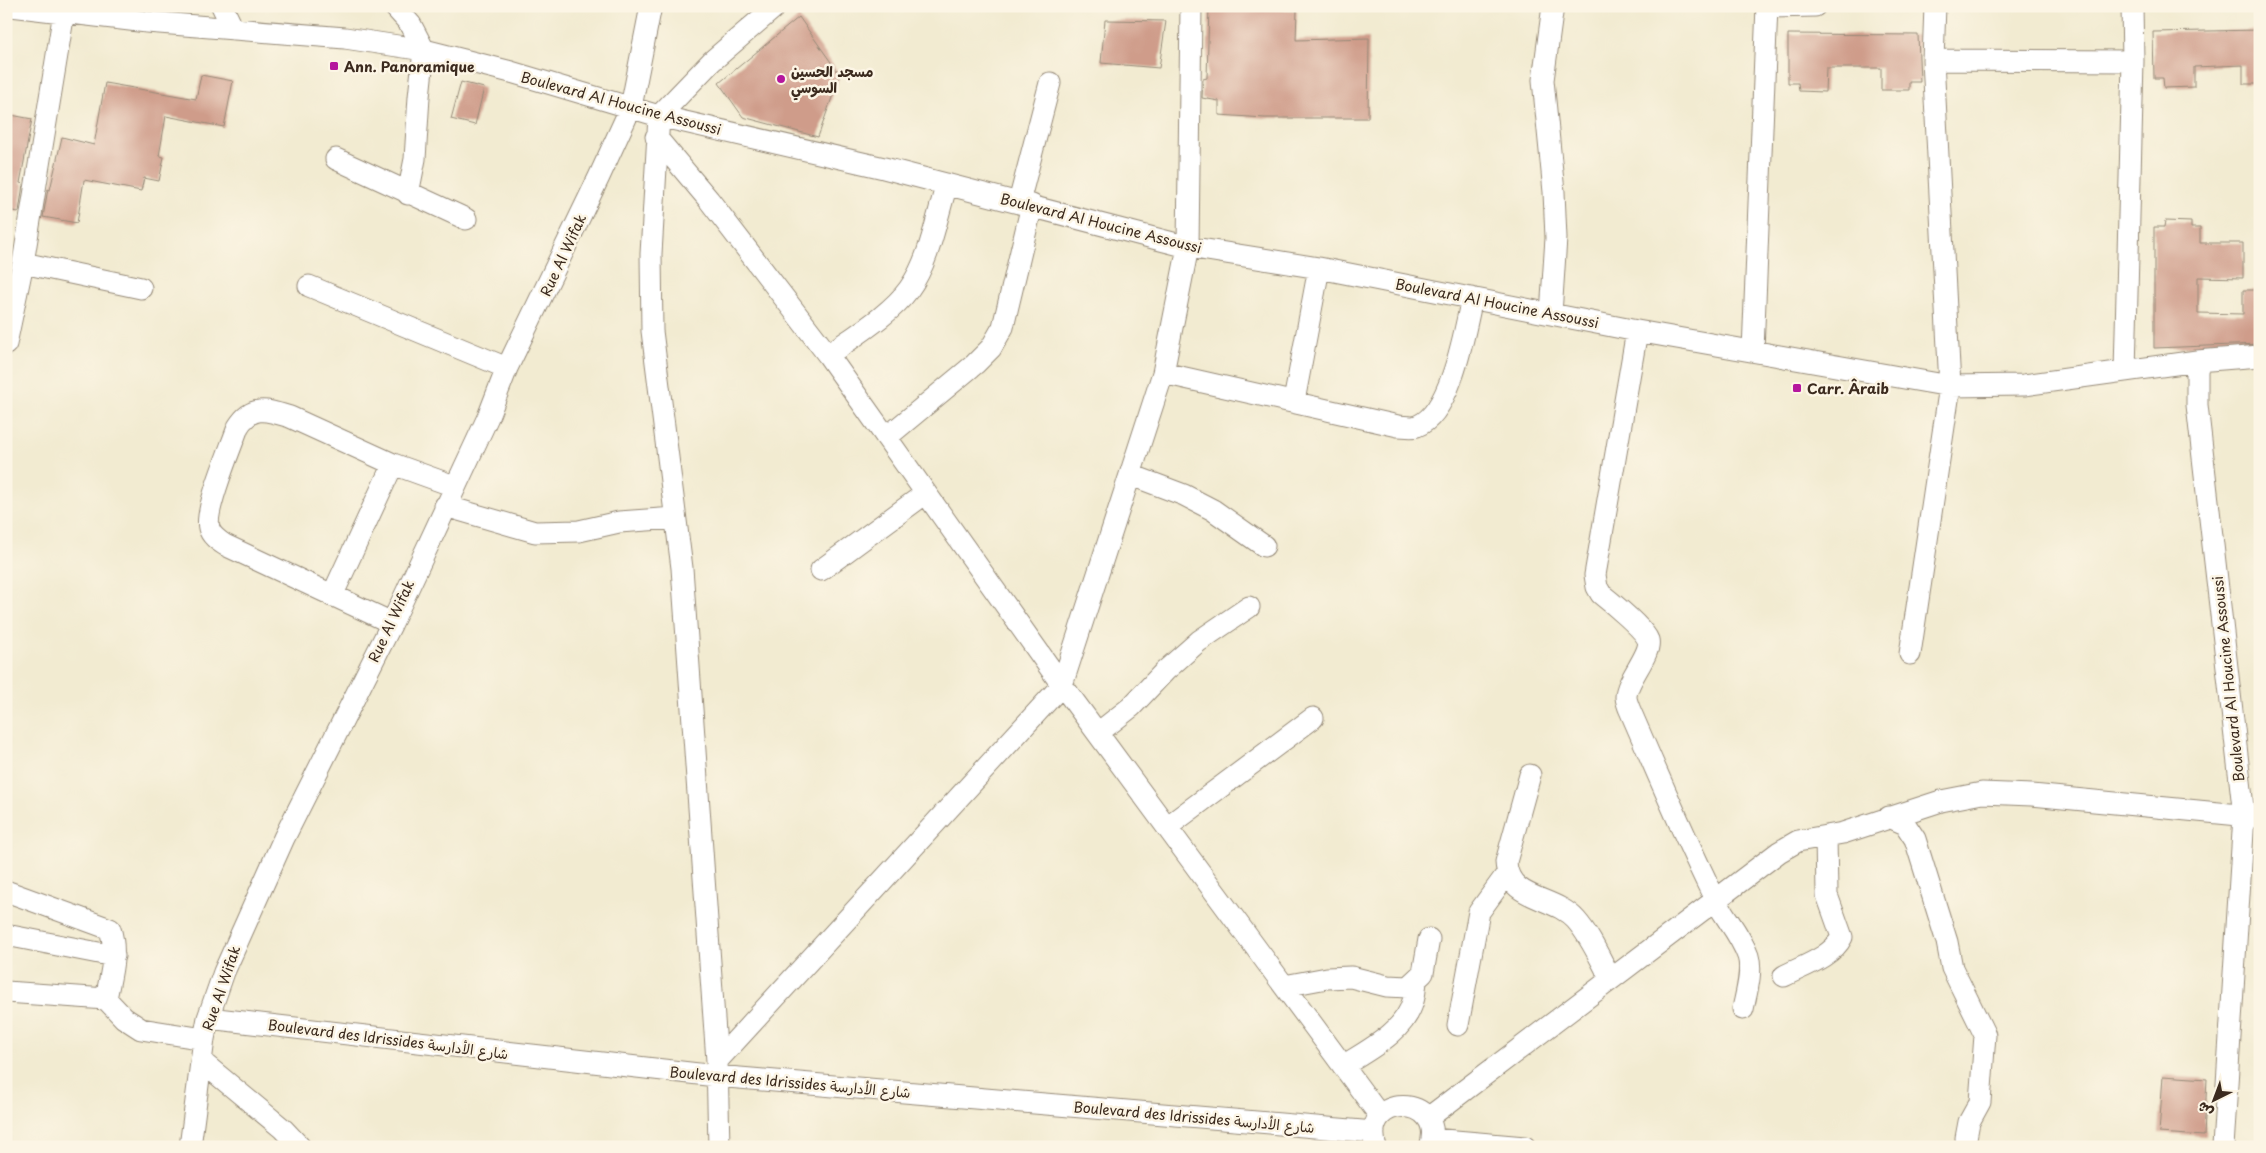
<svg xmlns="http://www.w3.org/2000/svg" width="2266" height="1153" font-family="'Playpen Sans','Playpen Sans Arabic',sans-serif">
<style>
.building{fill:#cf9c8a}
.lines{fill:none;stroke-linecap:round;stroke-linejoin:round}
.minor-casing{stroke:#968a78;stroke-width:23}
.minor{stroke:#fff;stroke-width:21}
.poi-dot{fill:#b5179e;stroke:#fcf5e5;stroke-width:2}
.labels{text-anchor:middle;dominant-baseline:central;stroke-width:5;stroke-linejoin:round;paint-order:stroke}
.poi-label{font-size:14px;font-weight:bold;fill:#3b2a1e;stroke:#fcf5e5;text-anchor:start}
.street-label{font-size:14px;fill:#3b2a1e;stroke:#fcf5e5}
</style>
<rect width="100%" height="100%" fill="#fcf5e5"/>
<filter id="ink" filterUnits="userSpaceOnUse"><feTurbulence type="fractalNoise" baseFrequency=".02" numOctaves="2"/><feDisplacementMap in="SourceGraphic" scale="10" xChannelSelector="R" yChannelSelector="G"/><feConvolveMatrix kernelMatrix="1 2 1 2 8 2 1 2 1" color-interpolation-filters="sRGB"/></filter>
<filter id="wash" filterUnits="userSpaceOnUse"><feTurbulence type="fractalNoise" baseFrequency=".0096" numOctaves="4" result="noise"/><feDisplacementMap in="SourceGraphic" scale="20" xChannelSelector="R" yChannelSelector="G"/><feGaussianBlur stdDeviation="1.12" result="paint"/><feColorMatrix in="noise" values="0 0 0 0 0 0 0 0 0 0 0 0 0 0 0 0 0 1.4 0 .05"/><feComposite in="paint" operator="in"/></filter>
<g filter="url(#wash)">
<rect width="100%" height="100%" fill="#f2ebd1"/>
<g id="blocks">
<!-- building -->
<path class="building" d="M 1209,6 L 1297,10 L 1296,40 L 1369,38 L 1368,118 L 1265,118 L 1219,115 L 1219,101 L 1202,98 L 1203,79 L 1207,78 Z
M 799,17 L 840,75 L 818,137 L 743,117 L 719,83 Z
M 1105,20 L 1166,21 L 1159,68 L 1101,63 Z
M 2260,30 L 2260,84 L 2243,84 L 2243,65 L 2194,67 L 2194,87 L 2164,88 L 2163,78 L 2154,78 L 2153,32 Z
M 1788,34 L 1918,35 L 1920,82 L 1909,82 L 1909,90 L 1881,90 L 1881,68 L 1826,68 L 1825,92 L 1799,91 L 1798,83 L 1788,83 Z
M 201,75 L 233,81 L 224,127 L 166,116 L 159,156 L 164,157 L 159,181 L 144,178 L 141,191 L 84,180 L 77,223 L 43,217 L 48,189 L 50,190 L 62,137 L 94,145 L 105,83 L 196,99 Z
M 461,82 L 484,88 L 475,125 L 451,119 Z
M 6,114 L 32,119 L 20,183 L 23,184 L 19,212 L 6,210 Z
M 2165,221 L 2191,222 L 2191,228 L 2200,228 L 2200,243 L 2243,243 L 2243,278 L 2198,277 L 2198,313 L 2243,314 L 2243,290 L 2260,290 L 2260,344 L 2154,348 L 2154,227 L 2164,227 Z
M 2163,1076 L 2207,1079 L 2204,1136 L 2159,1133 Z"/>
</g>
</g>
<g filter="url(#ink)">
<use href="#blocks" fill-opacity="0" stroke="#968a78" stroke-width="1"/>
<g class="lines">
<!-- minor casing -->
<g class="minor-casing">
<path id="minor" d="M 11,6 L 147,22 L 345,38 L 424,50 L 511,72 L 659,116 L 884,168 L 1188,247 L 1319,268 L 1637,331 L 1950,386 L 2024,385 L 2197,361 L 2260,356
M 222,6 L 233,29
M 394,6 L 411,25 L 424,50 L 419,97 L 415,159 L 408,194
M 1767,7 L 1815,6
M 1933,60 L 2133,61
M 656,137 L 709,200 L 828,355 L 1062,685 L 1380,1116
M 336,159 L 466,219
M 1019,202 L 1050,83
M 23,263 L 141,288
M 309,286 L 507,368
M 1551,314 L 1556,238 L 1554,192 L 1543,80 L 1553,6
M 1637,331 L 1595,575 L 1597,587 L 1601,594 C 1611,602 1644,629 1648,640 C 1652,654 1626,680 1626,697 C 1626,700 1628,705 1629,708 C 1656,770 1682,832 1712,893 C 1722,915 1740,933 1748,956 C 1753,971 1746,994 1743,1009
M 6,344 L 23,263 L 64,12
M 1753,351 L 1767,6
M 828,355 C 854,336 890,315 909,289 C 930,260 936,219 947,184
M 2197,361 L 2197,405 L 2244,816 L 2223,1147
M 2125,371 L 2133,61 L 2132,6
M 1163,373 L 1398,426 C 1403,426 1412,428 1417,426 C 1451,414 1465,330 1472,298
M 1294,401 L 1319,268
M 887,437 L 975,364 L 991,348 L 1003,327 L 1032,205
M 1131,475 L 1184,495 L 1213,510 L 1264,546
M 445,506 L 535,532 L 579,531 L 619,522 L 675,518
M 821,570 L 926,493
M 332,596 L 393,464
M 392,623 L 225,545 C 219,541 211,536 209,528 C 204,510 231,448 238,427 C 252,404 267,410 290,417 L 393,464 L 454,486
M 1910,654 L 1950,386 L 1933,60 L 1935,6
M 1098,733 L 1131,707 L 1165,671 L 1199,641 L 1249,607
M 1530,775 L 1506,862 C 1508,901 1554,895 1576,920 C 1591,937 1600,959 1611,979
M 1889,817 L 1905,824 L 1915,839 L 1947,942 L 1952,968 L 1985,1035 L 1980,1102 L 1969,1122 L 1966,1138 L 1967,1147
M 1167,827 L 1313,718
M 6,891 L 110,929 C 118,953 110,976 106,999
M 6,935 L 114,956
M 1784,976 C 1803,966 1832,957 1842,937 L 1827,895 L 1826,836
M 1284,986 L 1327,978 L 1351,977 L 1387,986 L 1408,987 L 1423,973 L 1429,939
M 6,992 L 106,999 L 124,1018 L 141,1029 L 204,1039
M 208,1018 L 716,1076 L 1374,1132
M 1458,1025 L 1479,912 L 1506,875
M 201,1061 L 283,1129 L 300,1147
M 717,1061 L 1062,685 L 1163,373 L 1188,247 L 1191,6
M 1343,1066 C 1368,1050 1405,1032 1413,1001 C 1415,995 1415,988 1416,982
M 1428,1118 L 1779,852 L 1798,841 L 1843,833 L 1941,801 L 1982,793 L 2032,795 L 2260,817
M 1432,1139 L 1525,1147
M 190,1147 L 204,1039 L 208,1018 L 224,972 L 284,838 L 392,623 L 488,417 L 507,368 L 599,177 L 631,107 L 651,6
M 719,1147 L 717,1061 L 682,568 L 652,331 L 651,254 L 659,116 L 712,61 L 776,6
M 1376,1147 C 1359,1092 1448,1094 1430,1147"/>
</g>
<!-- minor -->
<use href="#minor" class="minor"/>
</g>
</g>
<!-- markers -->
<g class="poi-dot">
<rect x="329" y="61" width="10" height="10" rx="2.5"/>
<circle cx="781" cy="79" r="5"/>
<rect x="1792" y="383" width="10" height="10" rx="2.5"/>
</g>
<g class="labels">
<!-- poi labels -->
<g class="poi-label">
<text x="344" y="66">Ann. Panoramique</text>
<text x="791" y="71">مسجد الحسين<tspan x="791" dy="16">السوسي</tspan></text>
<text x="1807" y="388">Carr. Âraib</text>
</g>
<!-- street labels -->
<g class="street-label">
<text transform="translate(621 103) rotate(15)">Boulevard Al Houcine Assoussi</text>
<text transform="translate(1101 223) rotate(14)">Boulevard Al Houcine Assoussi</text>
<text transform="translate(563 255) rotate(-65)">Rue Al Wifak</text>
<text transform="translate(1497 303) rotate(11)">Boulevard Al Houcine Assoussi</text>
<text transform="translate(391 621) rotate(-65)">Rue Al Wifak</text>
<text transform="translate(2228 679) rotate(-96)">Boulevard Al Houcine Assoussi</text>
<text transform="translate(221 988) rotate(-71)">Rue Al Wifak</text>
<text transform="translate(388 1039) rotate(7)">Boulevard des Idrissides شارع الأدارسة</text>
<text transform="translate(790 1082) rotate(5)">Boulevard des Idrissides شارع الأدارسة</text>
<text transform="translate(1194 1117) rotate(5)">Boulevard des Idrissides شارع الأدارسة</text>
</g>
</g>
<!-- margin -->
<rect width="2266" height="1153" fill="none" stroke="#fcf5e5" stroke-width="25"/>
<!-- north arrow -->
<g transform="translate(2214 1100) rotate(222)" stroke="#fcf5e5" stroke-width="4" paint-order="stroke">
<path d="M0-4L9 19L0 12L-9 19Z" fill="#3b2a1e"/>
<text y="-8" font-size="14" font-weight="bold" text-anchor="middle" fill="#3b2a1e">ش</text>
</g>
</svg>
